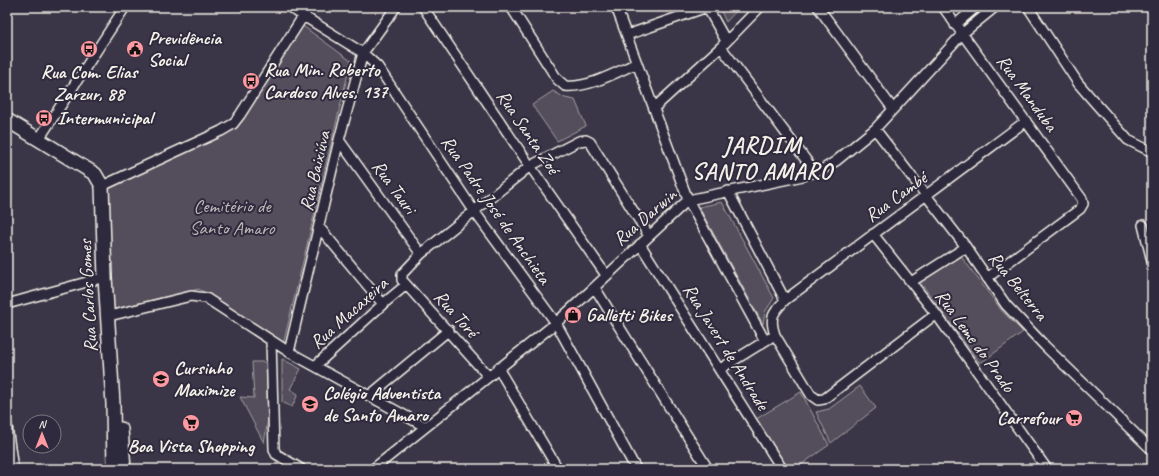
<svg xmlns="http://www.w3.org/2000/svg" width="1159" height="476" font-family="Caveat,sans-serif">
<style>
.green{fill:#534e5c;stroke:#a4a0a2}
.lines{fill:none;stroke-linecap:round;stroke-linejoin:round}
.street-casing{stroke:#f4f1e8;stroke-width:12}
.secondary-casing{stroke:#f4f1e8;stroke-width:16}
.street{stroke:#2f2a3d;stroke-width:9}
.secondary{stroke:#2f2a3d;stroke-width:13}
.labels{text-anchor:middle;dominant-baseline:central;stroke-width:4;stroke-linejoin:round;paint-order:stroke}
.poi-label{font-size:19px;font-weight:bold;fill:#f4f1e8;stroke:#2f2a3d;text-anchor:start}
.street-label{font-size:19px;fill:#f4f1e8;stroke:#2f2a3d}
.park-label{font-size:19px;fill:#bcb8b7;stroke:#2f2a3d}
.district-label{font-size:23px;font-weight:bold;letter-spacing:1px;fill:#f4f1e8;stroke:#2f2a3d}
</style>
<rect width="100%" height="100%" fill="#3b3647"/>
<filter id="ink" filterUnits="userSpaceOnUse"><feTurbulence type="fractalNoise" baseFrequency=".025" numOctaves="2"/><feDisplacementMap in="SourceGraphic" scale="8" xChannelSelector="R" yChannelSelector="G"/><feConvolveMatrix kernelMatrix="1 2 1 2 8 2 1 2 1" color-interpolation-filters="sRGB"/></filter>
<g filter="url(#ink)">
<!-- green -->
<path class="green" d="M 726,7 L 740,7 L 726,22 L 720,9 Z
M 303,26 L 351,61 L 283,345 L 199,289 L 114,309 L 106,190 L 233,129 L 266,77 Z
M 553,91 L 565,98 L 575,100 L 586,126 L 557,141 L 532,105 Z
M 722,202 L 774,298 L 765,312 L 763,324 L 699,207 Z
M 960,255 L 1002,311 L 1023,332 L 982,362 L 979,362 L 920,282 L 921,279 Z
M 282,359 L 301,369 L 290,389 L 298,394 L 292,407 L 282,402 Z
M 252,362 L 266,362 L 268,419 L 264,443 L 240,397 L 254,398 Z
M 860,386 L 876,408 L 831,443 L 816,412 L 829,409 Z
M 801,392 L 829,445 L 795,469 L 789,469 L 756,419 Z"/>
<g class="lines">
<!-- street casing -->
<g class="street-casing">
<path id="street" d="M 289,7 L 363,53 L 378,67 L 474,211 L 556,323 L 636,469
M 423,7 L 530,166 L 606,275
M 511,7 L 557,79 L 565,86 C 589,88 615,73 637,63
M 616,7 L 688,200 L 765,341
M 707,7 L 726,41
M 818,7 L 893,109
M 943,7 L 1082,199 L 1083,204 L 1080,209 L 987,278
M 1028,7 L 1078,83 L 1090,97 L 1128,140 L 1152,152
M 955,25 L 976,7
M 627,35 L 707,7
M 721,47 L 815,172
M 654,108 L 721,47 L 760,7
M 875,129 L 966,247 L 1006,305 L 1045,346 L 1152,450
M 39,139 L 125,7
M 339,140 L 421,254
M 102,186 L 221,131 L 233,124 L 240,115 L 309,7
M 728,191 L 785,300
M 1143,225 L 1152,261
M 319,227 L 383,304
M 873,234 L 936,314 L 1047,469
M 640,244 L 782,469
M 911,282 L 966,247
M 595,288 L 708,469
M 7,304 L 105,277
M 936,314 L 824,399 L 818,400 L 811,395 L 775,335 C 769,317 773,313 785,300 L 1026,121
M 109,316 L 191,296 L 206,298 L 289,352 L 424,426
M 271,341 L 274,449 L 276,454 L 301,469
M 289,352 L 339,140 L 363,53 L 396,7
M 315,366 L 383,304 L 406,285
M 498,368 L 558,469
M 720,369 L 770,338
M 488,376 L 402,280 L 402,274 L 421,254 L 530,166 L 579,141 L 586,140 L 590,142 L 649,236
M 369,396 L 449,330
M 7,426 L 13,469
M 373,469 L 556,323 L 688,200 L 803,176 L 823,169 L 836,161 L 875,129 L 963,33 L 995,7"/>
</g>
<!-- secondary casing -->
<g class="secondary-casing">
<path id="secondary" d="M 7,120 L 95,174 L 102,186 L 105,277 L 113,404 L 114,469
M 121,429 L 124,469"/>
</g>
<!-- street -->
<use href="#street" class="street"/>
<!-- secondary -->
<use href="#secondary" class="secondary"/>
</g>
</g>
<!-- icons -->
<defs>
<g id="bus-disc" transform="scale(0.9)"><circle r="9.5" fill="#ff9aa2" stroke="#2f2a3d"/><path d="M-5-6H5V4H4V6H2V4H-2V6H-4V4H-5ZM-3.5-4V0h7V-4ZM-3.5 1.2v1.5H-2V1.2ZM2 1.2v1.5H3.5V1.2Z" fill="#111"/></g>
<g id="civic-disc" transform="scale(0.9)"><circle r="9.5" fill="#ff9aa2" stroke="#2f2a3d"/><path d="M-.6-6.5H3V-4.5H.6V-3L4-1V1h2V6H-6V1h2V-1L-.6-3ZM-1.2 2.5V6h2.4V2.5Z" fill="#111"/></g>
<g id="shop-disc" transform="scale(0.9)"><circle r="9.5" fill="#ff9aa2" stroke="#2f2a3d"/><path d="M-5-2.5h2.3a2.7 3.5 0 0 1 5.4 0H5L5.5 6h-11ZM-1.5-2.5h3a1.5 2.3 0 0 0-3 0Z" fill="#111"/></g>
<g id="school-disc" transform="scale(0.9)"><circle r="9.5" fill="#ff9aa2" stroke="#2f2a3d"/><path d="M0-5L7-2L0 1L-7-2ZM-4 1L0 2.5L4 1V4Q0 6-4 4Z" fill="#111"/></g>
<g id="supermarket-disc" transform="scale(0.9)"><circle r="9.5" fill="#ff9aa2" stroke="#2f2a3d"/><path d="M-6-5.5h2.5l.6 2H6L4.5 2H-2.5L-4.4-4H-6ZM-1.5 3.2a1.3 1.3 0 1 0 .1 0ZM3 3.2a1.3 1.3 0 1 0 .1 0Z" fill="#111"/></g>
</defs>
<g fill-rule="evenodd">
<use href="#bus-disc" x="89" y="49"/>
<use href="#civic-disc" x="135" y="49"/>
<use href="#bus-disc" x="251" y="81"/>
<use href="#bus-disc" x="44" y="118"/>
<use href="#shop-disc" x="573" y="315"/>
<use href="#school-disc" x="161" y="379"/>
<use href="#school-disc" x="310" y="404"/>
<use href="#supermarket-disc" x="1074" y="418"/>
<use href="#supermarket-disc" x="191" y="423"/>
</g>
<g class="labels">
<!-- poi labels -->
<g class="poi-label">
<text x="148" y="38">Previdência<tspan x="148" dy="22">Social</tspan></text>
<text x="264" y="70">Rua Min. Roberto<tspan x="264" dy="22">Cardoso Alves, 137</tspan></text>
<text x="89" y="72" text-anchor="middle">Rua Com. Elias<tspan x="89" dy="22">Zarzur, 88</tspan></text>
<text x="57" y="118">Intermunicipal</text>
<text x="586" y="315">Galletti Bikes</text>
<text x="174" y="368">Cursinho<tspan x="174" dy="22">Maximize</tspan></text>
<text x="323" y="393">Colégio Adventista<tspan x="323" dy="22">de Santo Amaro</tspan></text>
<text x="1061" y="418" text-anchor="end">Carrefour</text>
<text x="191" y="446" text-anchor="middle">Boa Vista Shopping</text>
</g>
<!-- street labels -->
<g class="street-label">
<text transform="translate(1027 93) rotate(54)">Rua Manduba</text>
<text transform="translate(528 132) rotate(56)">Rua Santa Zoé</text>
<text transform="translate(315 171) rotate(-77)">Rua Baixiúva</text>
<text transform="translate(394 187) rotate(54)">Rua Tauri</text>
<text transform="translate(896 197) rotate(-36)">Rua Cambé</text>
<text transform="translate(496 210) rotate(55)">Rua Padre José de Anchieta</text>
<text transform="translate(645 217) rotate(-41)">Rua Darwin</text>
<text transform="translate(1018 286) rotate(51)">Rua Belterra</text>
<text transform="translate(88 296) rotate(-93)">Rua Carlos Gomes</text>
<text transform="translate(349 313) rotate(-42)">Rua Macaxeira</text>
<text transform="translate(456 314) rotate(48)">Rua Toré</text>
<text transform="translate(975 341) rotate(54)">Rua Leme do Prado</text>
<text transform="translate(726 347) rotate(58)">Rua Javert de Andrade</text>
</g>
<!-- park labels -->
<g class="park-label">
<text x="232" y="206">Cemitério de<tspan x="232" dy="22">Santo Amaro</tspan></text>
</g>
<!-- district labels -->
<g class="district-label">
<text x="762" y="145">JARDIM<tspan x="762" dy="26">SANTO AMARO</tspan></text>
</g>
</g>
<!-- margin -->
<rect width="1159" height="476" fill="none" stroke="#2f2a3d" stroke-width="24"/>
<rect x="12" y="12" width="1135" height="452" fill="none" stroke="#f4f1e8" stroke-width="1.5" filter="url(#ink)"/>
<!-- north arrow -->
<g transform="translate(42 434)"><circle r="19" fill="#2f2a3d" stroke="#7e7a81"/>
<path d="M0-3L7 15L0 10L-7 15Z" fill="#ff9aa2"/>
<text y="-6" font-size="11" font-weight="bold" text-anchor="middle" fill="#f4f1e8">N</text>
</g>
</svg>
